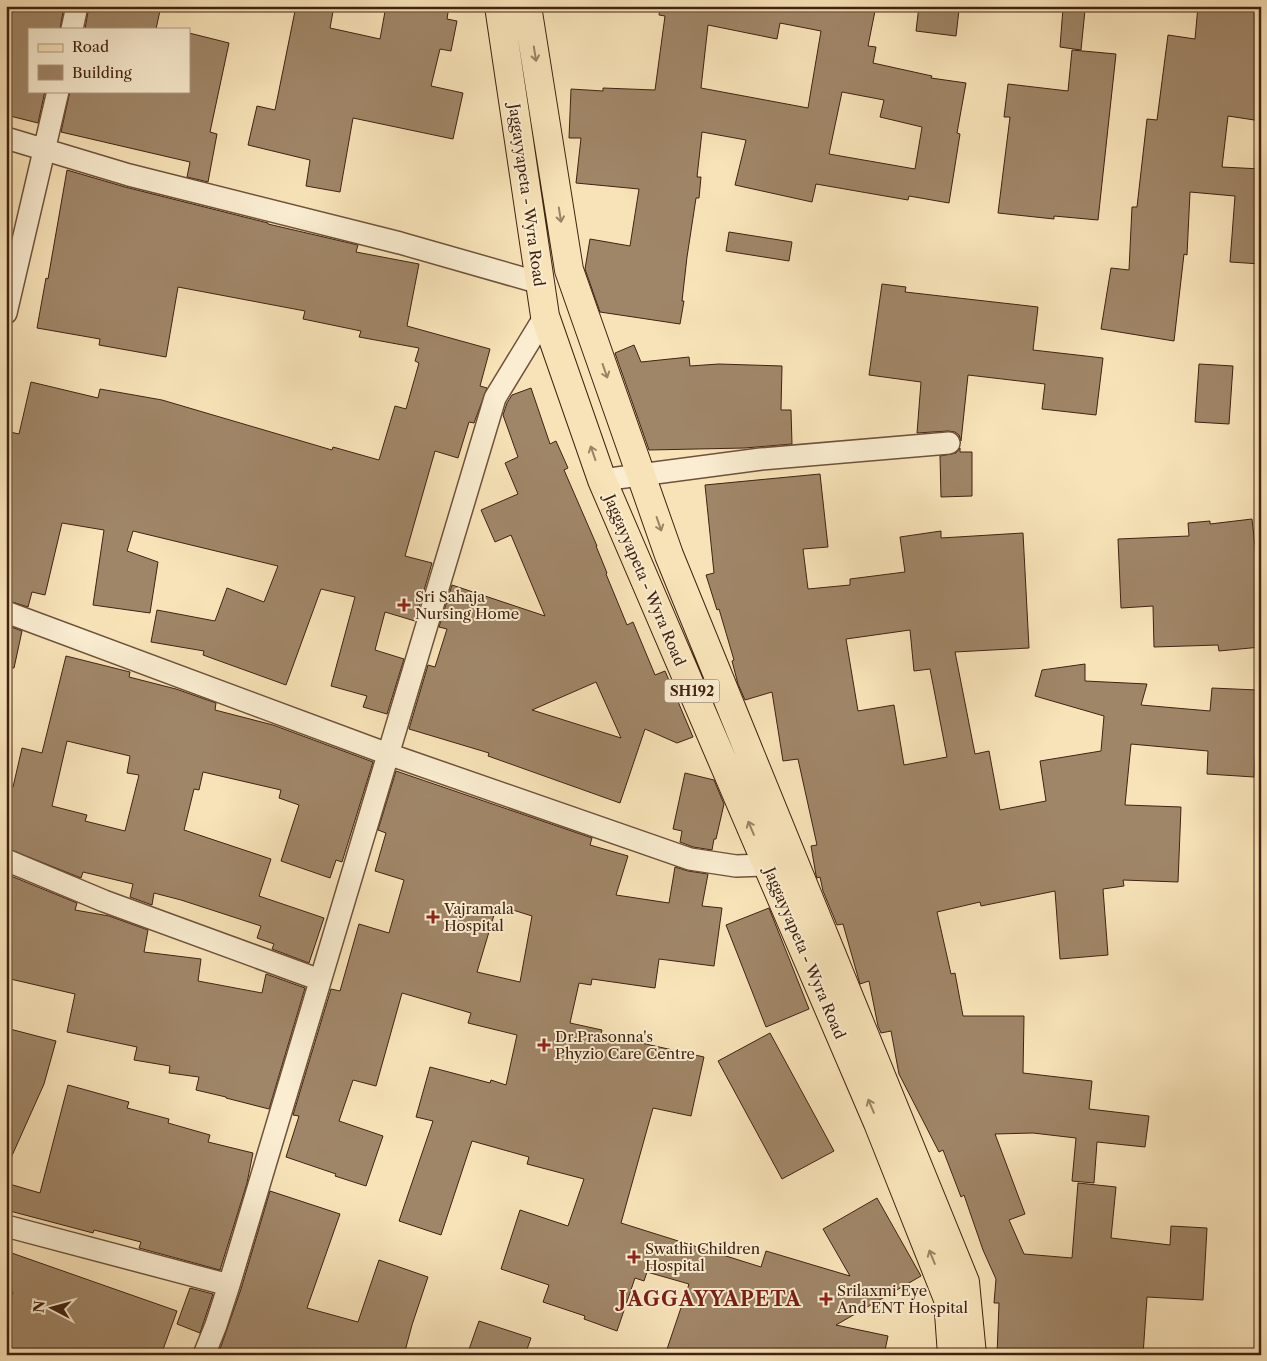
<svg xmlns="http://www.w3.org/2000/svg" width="1267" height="1361" font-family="'Libre Caslon Text',serif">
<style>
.building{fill:#a08668;stroke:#412211;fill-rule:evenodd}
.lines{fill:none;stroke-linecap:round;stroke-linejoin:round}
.street-casing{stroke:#6f523b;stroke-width:24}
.primary-casing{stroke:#412211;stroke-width:30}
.street{stroke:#faedd1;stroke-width:21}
.primary{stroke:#f8e3b8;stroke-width:28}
.oneway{stroke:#9c8264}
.poi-dot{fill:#8f2418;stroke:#faedd1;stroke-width:2}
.labels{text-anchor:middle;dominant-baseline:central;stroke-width:4;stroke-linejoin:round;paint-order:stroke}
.shield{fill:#faedd1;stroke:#785f4b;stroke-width:1}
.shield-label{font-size:14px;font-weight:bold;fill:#412211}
.street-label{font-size:15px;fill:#412211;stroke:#faedd1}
.poi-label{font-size:15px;fill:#412211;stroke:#faedd1;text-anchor:start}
.district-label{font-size:20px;font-weight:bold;letter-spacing:1px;fill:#7a1f14;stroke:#faedd1}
</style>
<rect width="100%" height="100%" fill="#f8e3b8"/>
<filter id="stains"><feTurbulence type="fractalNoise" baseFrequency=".004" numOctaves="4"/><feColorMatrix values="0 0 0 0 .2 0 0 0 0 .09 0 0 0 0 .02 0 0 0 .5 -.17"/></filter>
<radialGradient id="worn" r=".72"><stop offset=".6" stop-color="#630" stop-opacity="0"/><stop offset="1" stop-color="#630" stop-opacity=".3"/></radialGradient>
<!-- building -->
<path class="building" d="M 6,6 L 64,6 L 60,29 L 29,29 L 29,91 L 45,91 L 38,123 L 6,115 Z
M 89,6 L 161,6 L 156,29 L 85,29 Z
M 296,6 L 334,6 L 330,28 L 380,39 L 386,6 L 449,6 L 447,19 L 457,21 L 451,51 L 440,49 L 431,86 L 463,93 L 453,139 L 353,118 L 340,192 L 306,186 L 310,160 L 248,145 L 257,106 L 275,110 Z
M 660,6 L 876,6 L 868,46 L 876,47 L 873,63 L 932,76 L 931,78 L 966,83 L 957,133 L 960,134 L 949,203 L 909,196 L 908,200 L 816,184 L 812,202 L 735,185 L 746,140 L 702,132 L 697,177 L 701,177 L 699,198 L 696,198 L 687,257 L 682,301 L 684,301 L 680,324 L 600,312 L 585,269 L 590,239 L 630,246 L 639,189 L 576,183 L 581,138 L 569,138 L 571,89 L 603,91 L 603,88 L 655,90 L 665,16 L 659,15 ZM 780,23 L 821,31 L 808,108 L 701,88 L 708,25 L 777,39 ZM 842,92 L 884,100 L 880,117 L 922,127 L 915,169 L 829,154 Z
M 919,6 L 959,10 L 956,36 L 916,31 Z
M 1198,6 L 1261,6 L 1261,121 L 1228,116 L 1222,167 L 1261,169 L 1261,264 L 1230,262 L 1235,196 L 1190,192 L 1187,255 L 1184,254 L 1174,341 L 1101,329 L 1111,268 L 1129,270 L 1132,207 L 1137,207 L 1147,119 L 1157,120 L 1168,35 L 1195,39 Z
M 1063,8 L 1085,10 L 1081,50 L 1060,47 Z
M 189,33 L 229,43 L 210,132 L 217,134 L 208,182 L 187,177 L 190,162 L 61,132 L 70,91 L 189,91 Z
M 1072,50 L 1116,54 L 1098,220 L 1054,216 L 1054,219 L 998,213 L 1010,117 L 1004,117 L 1008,84 L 1068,91 Z
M 67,170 L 125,187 L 268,223 L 268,224 L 358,245 L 356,252 L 419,264 L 407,326 L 490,349 L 480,386 L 487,388 L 474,423 L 469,422 L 458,458 L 435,451 L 405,556 L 432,563 L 415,621 L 385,612 L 375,650 L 404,659 L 387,714 L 363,707 L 367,696 L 331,686 L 355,597 L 321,589 L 286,685 L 203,655 L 204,651 L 151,642 L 157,610 L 215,621 L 227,588 L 264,602 L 278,566 L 133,531 L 127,551 L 158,562 L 150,613 L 93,605 L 104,530 L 62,523 L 45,595 L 32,592 L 28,607 L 6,600 L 6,446 L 10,432 L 19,434 L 31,382 L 98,398 L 100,389 L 162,400 L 332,450 L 333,447 L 379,460 L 395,406 L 406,409 L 419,363 L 415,361 L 419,348 L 359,337 L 361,331 L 303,319 L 305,311 L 178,287 L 166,357 L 99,345 L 100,339 L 37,328 L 46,278 L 48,279 Z
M 729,232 L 792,242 L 789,261 L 726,251 Z
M 882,284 L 906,287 L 905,292 L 1038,307 L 1033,350 L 1103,358 L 1096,415 L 1042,409 L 1045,384 L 968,375 L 961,441 L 959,435 L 955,432 L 948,431 L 917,433 L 921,382 L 869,375 Z
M 634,345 L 641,362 L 689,357 L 690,366 L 719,364 L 782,366 L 781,410 L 791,410 L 792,444 L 745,448 L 649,450 L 615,353 Z
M 1199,364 L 1233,366 L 1229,424 L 1195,422 Z
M 531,388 L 550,444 L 556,441 L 568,468 L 564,470 L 597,546 L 596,546 L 607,573 L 606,574 L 627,625 L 633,622 L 655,675 L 665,671 L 693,737 L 677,743 L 645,729 L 620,803 L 488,756 L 489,753 L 409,729 L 428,665 L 435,667 L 447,629 L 439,627 L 452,585 L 545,616 L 511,535 L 495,542 L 481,510 L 518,494 L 505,463 L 518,457 L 503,415 L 507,403 L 512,395 ZM 596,682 L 621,738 L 532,710 Z
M 960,448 L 960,452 L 972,452 L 972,496 L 941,497 L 940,456 L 956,453 Z
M 820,474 L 828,547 L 803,549 L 808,589 L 850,585 L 850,579 L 905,572 L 900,537 L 941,531 L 941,538 L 1023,533 L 1029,648 L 955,652 L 975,754 L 989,751 L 1000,810 L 1046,801 L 1040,761 L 1101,751 L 1104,716 L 1035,696 L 1042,670 L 1085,664 L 1085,681 L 1147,684 L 1141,705 L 1210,711 L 1212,688 L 1257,690 L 1256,730 L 1257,730 L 1254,777 L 1207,774 L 1208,751 L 1131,744 L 1125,805 L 1181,807 L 1178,882 L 1123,880 L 1124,886 L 1103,889 L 1108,955 L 1060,959 L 1055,891 L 981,906 L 980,902 L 937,912 L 951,974 L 955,973 L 963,1016 L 1024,1016 L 1023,1073 L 1092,1081 L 1089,1109 L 1149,1116 L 1145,1147 L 1097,1142 L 1094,1183 L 1072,1181 L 1076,1138 L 1033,1133 L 995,1134 L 1025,1214 L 1009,1220 L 1024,1254 L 1072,1258 L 1078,1183 L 1116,1187 L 1111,1238 L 1170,1245 L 1171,1226 L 1207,1228 L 1203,1300 L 1147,1297 L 1143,1355 L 997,1355 L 999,1303 L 994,1303 L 996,1279 L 983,1250 L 964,1195 L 961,1197 L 943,1150 L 939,1152 L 899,1074 L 891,1031 L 881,1033 L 878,1026 L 869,981 L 860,984 L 843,924 L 837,925 L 823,891 L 820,877 L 817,878 L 816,875 L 811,846 L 817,845 L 798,759 L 783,761 L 772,692 L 745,700 L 738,684 L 732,661 L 734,660 L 719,609 L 717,610 L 706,575 L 714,573 L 705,485 ZM 910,630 L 914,671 L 930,669 L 947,757 L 904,765 L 894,705 L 858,711 L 846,639 Z
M 1252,519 L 1261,603 L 1261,647 L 1219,651 L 1218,645 L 1154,647 L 1153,606 L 1121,608 L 1118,539 L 1189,536 L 1188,523 L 1210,521 L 1210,524 Z
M 6,625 L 22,631 L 14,668 L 6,667 Z
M 66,656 L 130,672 L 129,677 L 176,689 L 216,703 L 215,710 L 273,725 L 373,762 L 342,862 L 336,860 L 330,878 L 281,861 L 299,805 L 279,798 L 281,790 L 203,772 L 199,790 L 194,789 L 184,830 L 271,859 L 259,896 L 324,918 L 309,963 L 272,949 L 274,944 L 257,938 L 261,926 L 181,900 L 154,893 L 152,905 L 130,897 L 133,884 L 83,872 L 81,878 L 6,848 L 6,785 L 13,787 L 22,748 L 42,753 ZM 67,741 L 130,756 L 127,773 L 139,775 L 125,831 L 85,821 L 87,815 L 52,806 Z
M 396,771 L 592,838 L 590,845 L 628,856 L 616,895 L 669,903 L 675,867 L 688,871 L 708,874 L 702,906 L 722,908 L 714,966 L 659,959 L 655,988 L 592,979 L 591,985 L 579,983 L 570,1023 L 602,1030 L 601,1034 L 704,1057 L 691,1116 L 653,1108 L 621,1223 L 761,1267 L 766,1251 L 850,1276 L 823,1229 L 877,1198 L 921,1276 L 836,1325 L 888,1336 L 884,1355 L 665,1355 L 689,1284 L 647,1272 L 644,1281 L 635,1278 L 617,1331 L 584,1319 L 585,1316 L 543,1302 L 549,1285 L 501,1269 L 520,1210 L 568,1226 L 584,1179 L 527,1164 L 529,1157 L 472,1141 L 441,1235 L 399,1221 L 433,1121 L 416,1117 L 430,1067 L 490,1083 L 491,1080 L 506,1085 L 517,1035 L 468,1023 L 471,1013 L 402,993 L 376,1086 L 353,1080 L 339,1121 L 383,1136 L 366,1186 L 335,1176 L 336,1174 L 286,1157 L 299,1116 L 293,1115 L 331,989 L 340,991 L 359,924 L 389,933 L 404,880 L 375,871 L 386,833 L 378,830 ZM 497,905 L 532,916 L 520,982 L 477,972 Z
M 685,773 L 714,780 L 724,804 L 716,839 L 714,839 L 712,850 L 693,847 L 680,842 L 682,831 L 673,829 Z
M 6,874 L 77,903 L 75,910 L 109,916 L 148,930 L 144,952 L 201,959 L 198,981 L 262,993 L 266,974 L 305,988 L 269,1109 L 226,1098 L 226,1097 L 196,1090 L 199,1077 L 169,1073 L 170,1066 L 134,1060 L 137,1047 L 67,1032 L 75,994 L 6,978 Z
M 769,908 L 809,1009 L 766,1027 L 726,925 Z
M 6,1028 L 56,1041 L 44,1084 L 6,1169 Z
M 770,1033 L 834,1151 L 782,1179 L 718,1061 Z
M 68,1085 L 129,1102 L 127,1108 L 169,1119 L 168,1123 L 210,1135 L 208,1142 L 253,1153 L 247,1183 L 220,1270 L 139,1248 L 141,1242 L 94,1230 L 93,1233 L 6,1210 L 6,1183 L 40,1193 Z
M 270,1191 L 340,1214 L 307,1308 L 358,1322 L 379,1260 L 428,1277 L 412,1325 L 404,1355 L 218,1355 L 241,1289 Z
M 6,1251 L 177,1311 L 161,1355 L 6,1355 L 6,1316 L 13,1292 L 6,1291 Z
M 190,1288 L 213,1294 L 200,1333 L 177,1324 Z
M 479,1321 L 531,1338 L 525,1355 L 467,1355 Z"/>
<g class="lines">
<!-- street casing -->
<g class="street-casing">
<path id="street" d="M 72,29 L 77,6
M 6,138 L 129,175 L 400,243 L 540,283
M 6,313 L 58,91
M 602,480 L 761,459 L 949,443
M 6,612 L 388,754 L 690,859 L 736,866 L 767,865
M 6,860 L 104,901 L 320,980
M 6,1226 L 229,1285
M 204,1355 L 216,1325 L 229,1285 L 495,398 L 545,316"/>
</g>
<!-- primary casing -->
<g class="primary-casing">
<path id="primary" d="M 499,6 L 545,316 L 602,480 L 878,1123 L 948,1299 L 952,1355
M 527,6 L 569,270 L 669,555 L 965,1282 L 972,1355"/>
</g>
<!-- street -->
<use href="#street" class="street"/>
<!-- primary -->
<use href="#primary" class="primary"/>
</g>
<!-- one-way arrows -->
<defs><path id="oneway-shaft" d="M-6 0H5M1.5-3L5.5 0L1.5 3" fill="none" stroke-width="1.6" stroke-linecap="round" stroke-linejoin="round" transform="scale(1.25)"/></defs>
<g class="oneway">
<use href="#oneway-shaft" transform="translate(535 54) rotate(81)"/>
<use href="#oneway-shaft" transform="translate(560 215) rotate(81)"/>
<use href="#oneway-shaft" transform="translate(605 371) rotate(71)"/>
<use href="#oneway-shaft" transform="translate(593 453) rotate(-109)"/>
<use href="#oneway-shaft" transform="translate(659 524) rotate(71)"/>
<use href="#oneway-shaft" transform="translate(751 828) rotate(-113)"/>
<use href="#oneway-shaft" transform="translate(871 1106) rotate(-113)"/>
<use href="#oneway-shaft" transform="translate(932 1257) rotate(-112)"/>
</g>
<!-- markers -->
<g class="poi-dot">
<path d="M401.5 597.5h5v5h5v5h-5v5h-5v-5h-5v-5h5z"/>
<path d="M430.5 909.5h5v5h5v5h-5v5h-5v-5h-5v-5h5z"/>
<path d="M541.5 1037.5h5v5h5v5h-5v5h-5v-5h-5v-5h5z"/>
<path d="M631.5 1249.5h5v5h5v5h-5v5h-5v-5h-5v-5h5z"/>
<path d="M823.5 1291.5h5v5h5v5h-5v5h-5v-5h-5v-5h5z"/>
</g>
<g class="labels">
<!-- shield labels -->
<rect class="shield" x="664.5" y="679.5" width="55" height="23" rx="4"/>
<g class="shield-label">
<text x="692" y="691">SH192</text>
</g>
<!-- street labels -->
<g class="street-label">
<text transform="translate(527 195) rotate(82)">Jaggayyapeta - Wyra Road</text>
<text transform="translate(645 580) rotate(67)">Jaggayyapeta - Wyra Road</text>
<text transform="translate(805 953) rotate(67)">Jaggayyapeta - Wyra Road</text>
</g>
<!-- poi labels -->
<g class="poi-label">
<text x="415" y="596">Sri Sahaja<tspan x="415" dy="17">Nursing Home</tspan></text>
<text x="444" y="908">Vajramala<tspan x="444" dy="17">Hospital</tspan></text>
<text x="555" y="1036">Dr.Prasonna's<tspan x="555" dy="17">Phyzio Care Centre</tspan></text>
<text x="645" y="1248">Swathi Children<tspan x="645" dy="17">Hospital</tspan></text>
<text x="837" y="1290">Srilaxmi Eye<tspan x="837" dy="17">And ENT Hospital</tspan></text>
</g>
<!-- district labels -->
<g class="district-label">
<text x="710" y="1299">JAGGAYYAPETA</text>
</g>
</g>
<!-- margin -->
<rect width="1267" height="1361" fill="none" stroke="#f8e3b8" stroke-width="25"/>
<rect x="8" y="8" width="1252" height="1346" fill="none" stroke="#412211" stroke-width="2.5"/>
<rect x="12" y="12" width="1242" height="1336" fill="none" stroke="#412211"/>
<!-- legend -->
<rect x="28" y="28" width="162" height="65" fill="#faedd1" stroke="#b09c84"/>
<rect x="38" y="44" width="25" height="8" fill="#f8e3b8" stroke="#b09c84"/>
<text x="72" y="52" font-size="15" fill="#412211">Road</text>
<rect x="38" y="65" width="25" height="15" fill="#a08668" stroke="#b09c84"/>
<text x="72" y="78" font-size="15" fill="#412211">Building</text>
<!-- north arrow -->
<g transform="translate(52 1308) rotate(276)" stroke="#faedd1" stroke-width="4" paint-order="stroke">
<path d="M0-4L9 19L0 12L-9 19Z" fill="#412211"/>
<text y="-8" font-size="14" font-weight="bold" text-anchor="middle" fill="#412211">N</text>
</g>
<rect width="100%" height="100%" filter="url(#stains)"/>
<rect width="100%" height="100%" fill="url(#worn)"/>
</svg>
